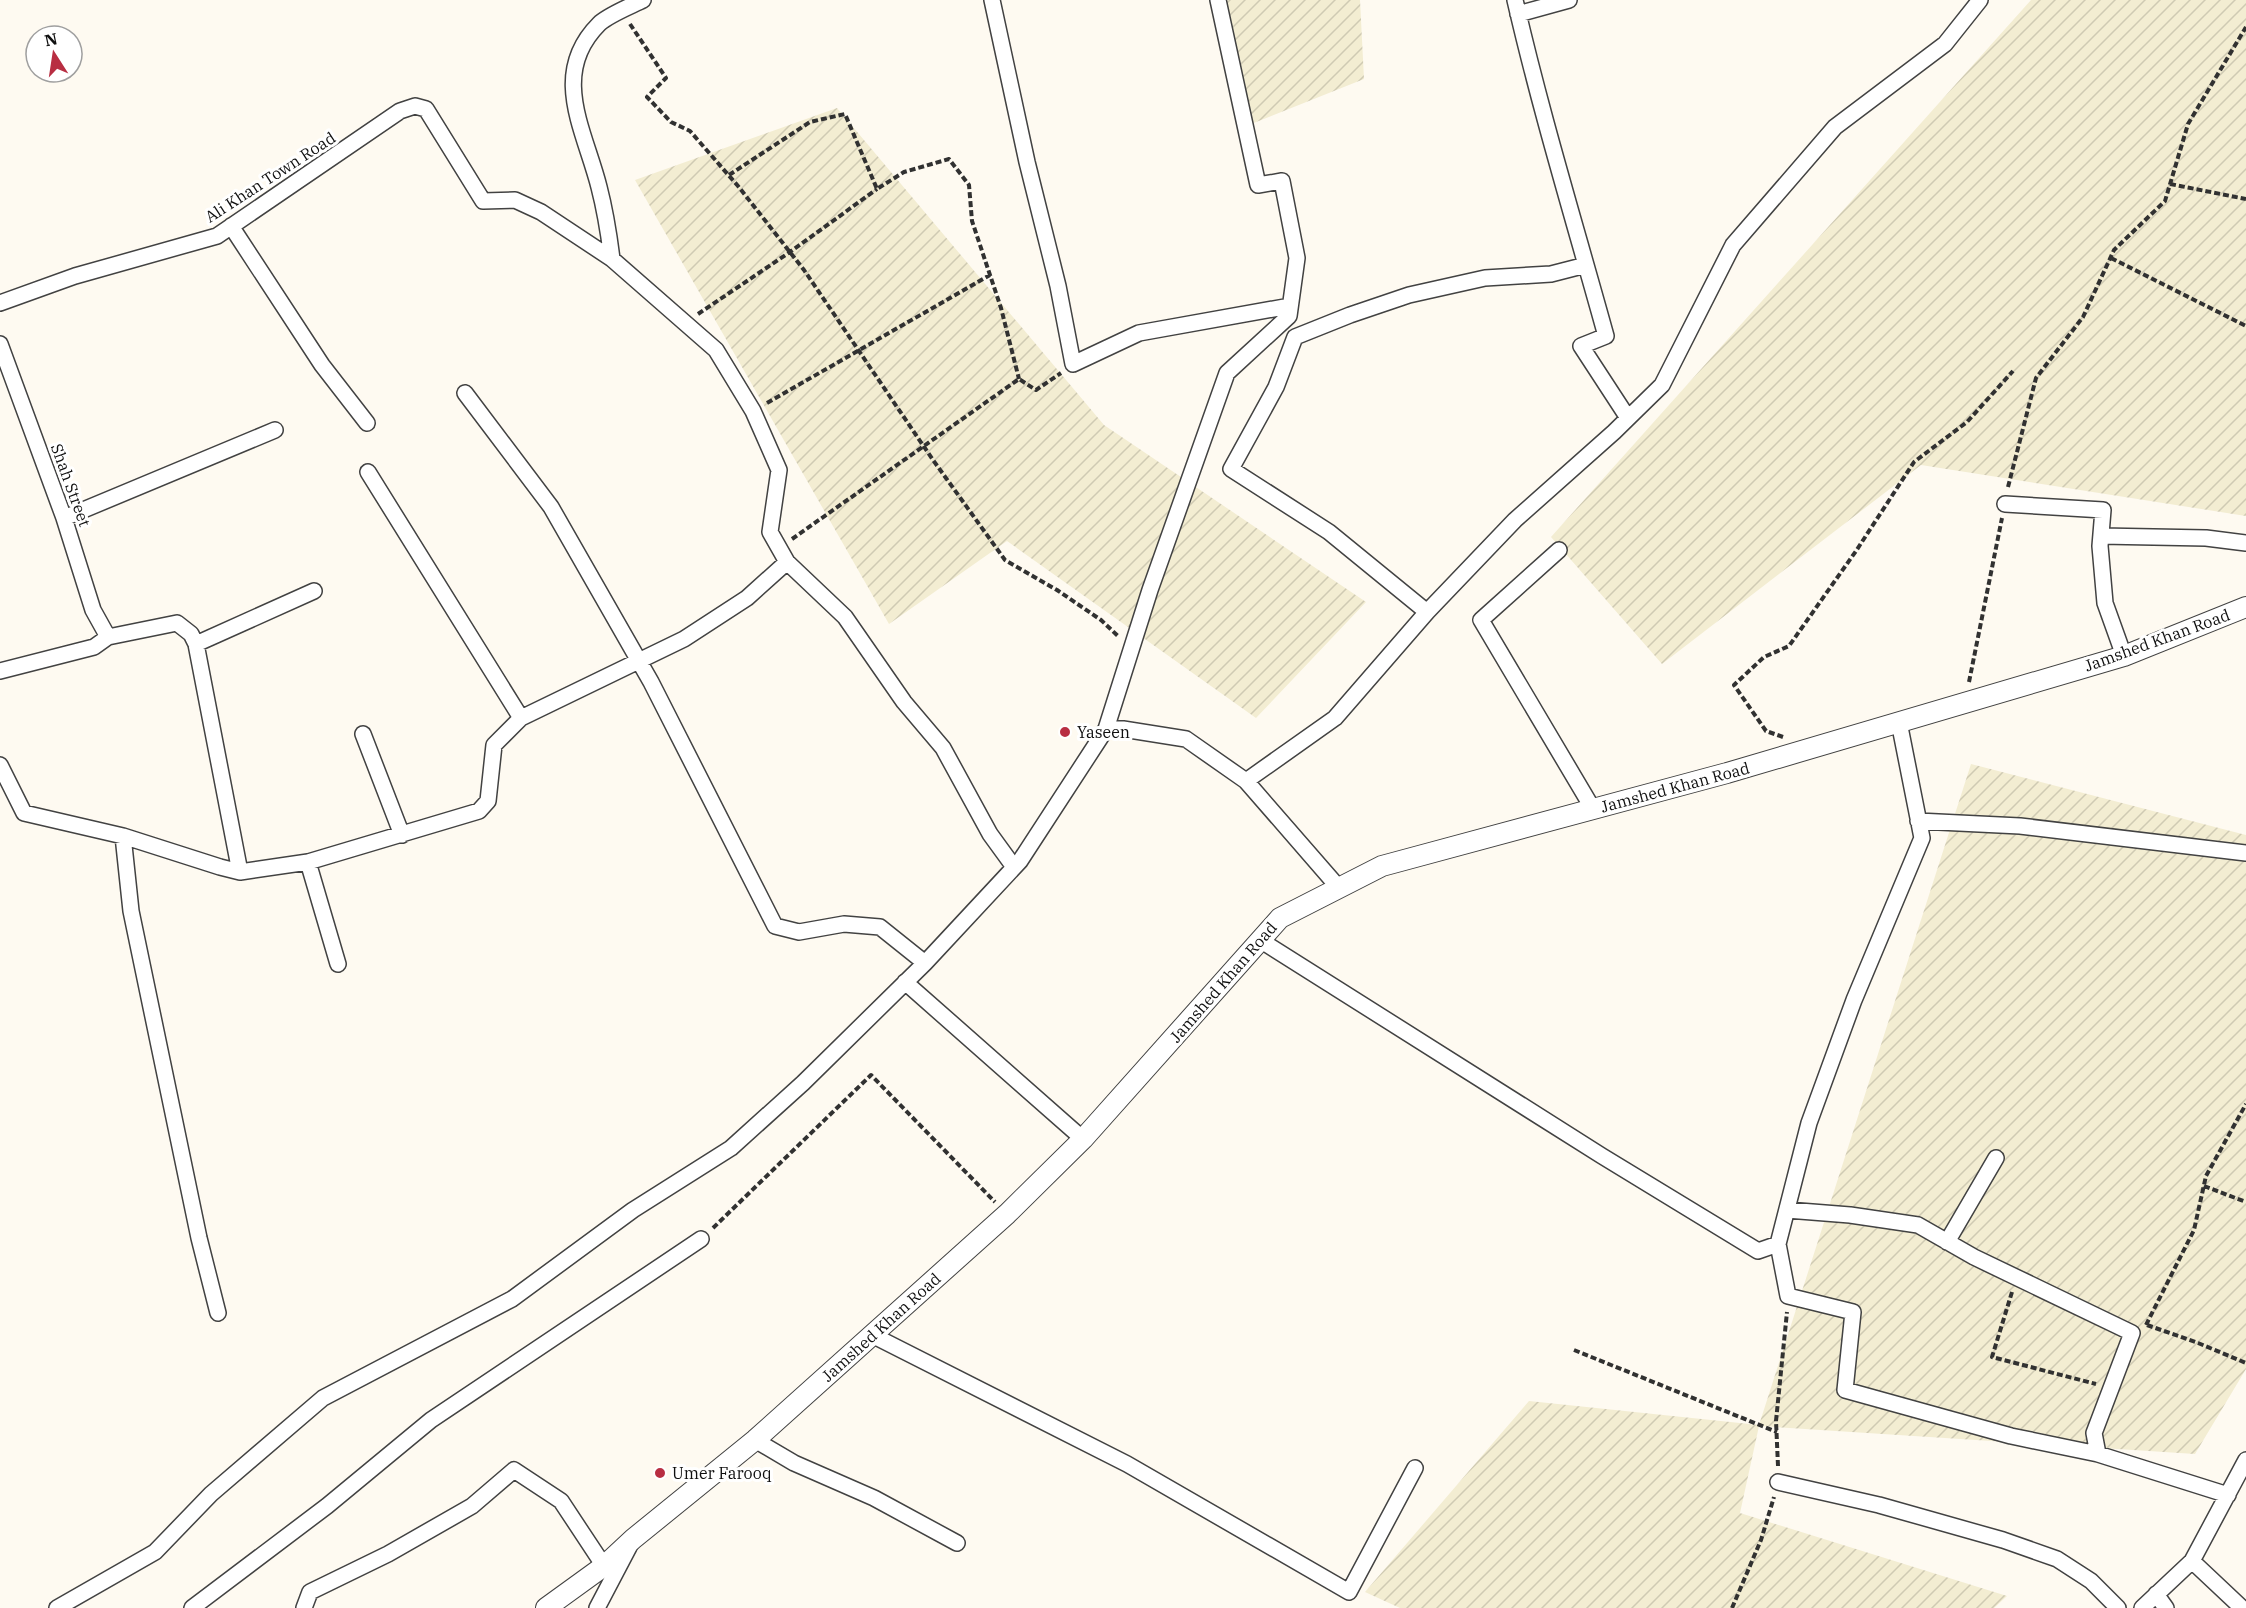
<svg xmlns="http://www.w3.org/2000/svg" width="2246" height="1608" font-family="'IBM Plex Serif',serif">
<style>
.farmland{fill:url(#farmland-furrows)}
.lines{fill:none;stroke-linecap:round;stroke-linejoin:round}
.minor-casing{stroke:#424242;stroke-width:18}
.tertiary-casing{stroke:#424242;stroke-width:22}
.path{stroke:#313131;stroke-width:4;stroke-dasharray:6 3;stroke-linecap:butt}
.minor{stroke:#fff;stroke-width:15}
.tertiary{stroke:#fff;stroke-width:20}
.poi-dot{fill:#b82e42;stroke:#fff;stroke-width:2}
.labels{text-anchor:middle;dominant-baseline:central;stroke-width:6;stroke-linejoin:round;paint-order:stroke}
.street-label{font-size:16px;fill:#0f0f0f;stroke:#fff}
.poi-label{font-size:16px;fill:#0f0f0f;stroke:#fff;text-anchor:start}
</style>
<defs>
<pattern id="farmland-furrows" width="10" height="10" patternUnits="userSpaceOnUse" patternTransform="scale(1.5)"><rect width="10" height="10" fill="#f3edd2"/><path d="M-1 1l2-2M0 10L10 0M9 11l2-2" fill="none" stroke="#cfcab3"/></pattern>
</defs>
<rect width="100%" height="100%" fill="#fefaf1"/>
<!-- farmland -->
<path class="farmland" d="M 1210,0 L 1360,0 L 1364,79 L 1246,126 Z
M 2031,0 L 2246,0 L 2246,516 L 1921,465 L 1662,664 L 1551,537 Z
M 837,108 L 1104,425 L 1366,602 L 1256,718 L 1007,541 L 889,624 L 635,180 Z
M 1971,764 L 2246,835 L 2246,1369 L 2195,1454 L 1759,1426 L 1740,1513 L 2007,1596 L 1994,1608 L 1400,1608 L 1365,1592 L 1529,1401 L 1759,1425 Z"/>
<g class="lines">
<!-- minor casing -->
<g class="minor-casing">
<path id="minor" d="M 992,0 L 1027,162 L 1058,286 L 1073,364 L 1139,333 L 1290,306
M 1515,0 C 1541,113 1575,224 1606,336 L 1581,346 L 1628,418
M 1518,14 L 1569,0
M 231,226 L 322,365 L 367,423
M 612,259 C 609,235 605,210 599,187 C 585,131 549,74 599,24 C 608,15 631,6 643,0
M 0,303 L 75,276 L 217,236 L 400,111 L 415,106 L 426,109 L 483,201 L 515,200 L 541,212 L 612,259 L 716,350 L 753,411 L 779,470 L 770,532 L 787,562 L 845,617 L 904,702 L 943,748 L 990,834 L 1014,867
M 0,344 L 64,518 L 93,610 L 108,637
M 465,393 L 551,507 L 651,682 L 775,926 L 799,932 L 844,924 L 880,927 L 925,963 L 1020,861 L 1106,729 L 1123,729 L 1186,739 L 1246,781 L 1339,888
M 368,472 L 521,718
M 2005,504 L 2103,510 L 2100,546 L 2105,603 L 2124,656
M 64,518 L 275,430
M 2101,536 L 2206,538 L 2246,543
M 1559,550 L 1481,620 L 1593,809
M 1427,612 L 1329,532 L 1231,469 L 1276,387 L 1295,337 L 1350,315 L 1409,295 L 1485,278 L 1551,274 L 1586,265
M 196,644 L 314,591
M 0,671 L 94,647 L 108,637 L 177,623 L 191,634 L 196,644 L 240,872
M 1106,729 L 1150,590 L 1227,373 L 1289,316 L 1297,258 L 1282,181 L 1258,185 L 1218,0
M 363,734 L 402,835
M 0,765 L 24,813 L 123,836 L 220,867 L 240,872 L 308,862 L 479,811 L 488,801 L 494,745 L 521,718 L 684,639 L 747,598 L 787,562
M 1246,781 L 1335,718 L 1427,612 L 1515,520 L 1614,432 L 1662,385 L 1733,245 L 1835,127 L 1945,44 L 1980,0
M 1918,821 L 2020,826 L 2246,853
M 123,836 L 131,911 L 199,1238 L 218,1313
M 308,862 L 338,964
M 1260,940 L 1602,1156 L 1758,1251 L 1778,1244 L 1809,1123 L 1854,1000 L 1922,838 L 1899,722
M 905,982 L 1083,1139
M 1787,1210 L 1850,1215 L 1918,1225 L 1974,1257 L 2132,1333 L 2094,1433 L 2098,1454 L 2228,1495
M 1947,1242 L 1996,1158
M 1778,1244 L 1788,1296 L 1853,1312 L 1845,1390 L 2011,1436 L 2098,1454
M 872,1335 L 1127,1464 L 1349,1592 L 1415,1468
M 755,1440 L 794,1463 L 874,1498 L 957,1543
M 1778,1482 L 1879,1505 L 2003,1540 L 2057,1559 L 2091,1581 L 2118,1608
M 2192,1561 L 2242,1608
M 2156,1594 L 2166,1608
M 57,1608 L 155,1552 L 211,1494 L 323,1398 L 512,1299 L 633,1210 L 731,1148 L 803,1083 L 925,963
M 192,1608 L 327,1506 L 431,1420 L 701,1239
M 304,1608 L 310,1592 L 388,1554 L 472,1506 L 514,1470 L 561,1501 L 604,1566
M 597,1608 L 629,1547
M 2142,1608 L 2192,1561 L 2246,1460"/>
</g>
<!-- tertiary casing -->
<g class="tertiary-casing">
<path id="tertiary" d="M 546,1608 L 604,1566 L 633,1539 L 755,1440 L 1007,1214 L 1083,1139 L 1280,918 L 1382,866 L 1727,773 L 2124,656 L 2246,607"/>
</g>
<!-- path -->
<path class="path" d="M 630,24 L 666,78 L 647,97 L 671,122 L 690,131 L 738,186 L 804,270 L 933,460 L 1005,560 L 1057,590 L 1101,620 L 1119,637
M 729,175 L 810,122 L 845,114 L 877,189 L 904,172 L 949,159 L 969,185 L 972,221 L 1001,308 L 1019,379
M 2170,184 L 2246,199
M 2111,258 L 2246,326
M 698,314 L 790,252 L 877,189
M 767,403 L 990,275
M 2008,487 L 2036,378 L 2083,317 L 2114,250 L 2165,201 L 2188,124 L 2246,27
M 792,539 L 1019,379 L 1036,390 L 1061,373
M 1969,682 L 2002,518
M 1783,737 L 1766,731 L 1734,685 L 1764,657 L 1789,646 L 1856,551 L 1914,462 L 1967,422 L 2013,371
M 2204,1186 L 2246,1202
M 713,1228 L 871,1075 L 995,1202
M 2012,1292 L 1992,1357 L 2096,1384
M 2146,1325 L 2194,1230 L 2206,1176 L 2246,1104
M 2147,1325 L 2198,1343 L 2246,1363
M 1574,1350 L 1777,1432
M 1778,1466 L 1776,1421 L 1787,1312
M 1732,1608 L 1761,1540 L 1774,1497"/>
<!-- minor -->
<use href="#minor" class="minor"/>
<!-- tertiary -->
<use href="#tertiary" class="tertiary"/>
</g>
<!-- markers -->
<g class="poi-dot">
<circle cx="1065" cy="732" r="6"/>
<circle cx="660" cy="1473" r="6"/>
</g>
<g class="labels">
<!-- street labels -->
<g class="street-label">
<text transform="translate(270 177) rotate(-33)">Ali Khan Town Road</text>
<text transform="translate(71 485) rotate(70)">Shah Street</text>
<text transform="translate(2157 640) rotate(-20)">Jamshed Khan Road</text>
<text transform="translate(1675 787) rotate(-15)">Jamshed Khan Road</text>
<text transform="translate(1223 982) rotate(-49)">Jamshed Khan Road</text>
<text transform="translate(881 1327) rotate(-42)">Jamshed Khan Road</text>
</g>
<!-- poi labels -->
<g class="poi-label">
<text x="1077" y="732">Yaseen</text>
<text x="672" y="1473">Umer Farooq</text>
</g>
</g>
<!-- north arrow -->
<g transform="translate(54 54) rotate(348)"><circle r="28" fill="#ffffff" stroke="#9f9f9f" stroke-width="1.5"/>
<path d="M0-4.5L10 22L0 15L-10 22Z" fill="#b82e42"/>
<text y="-9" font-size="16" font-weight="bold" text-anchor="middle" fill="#0f0f0f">N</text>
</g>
</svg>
